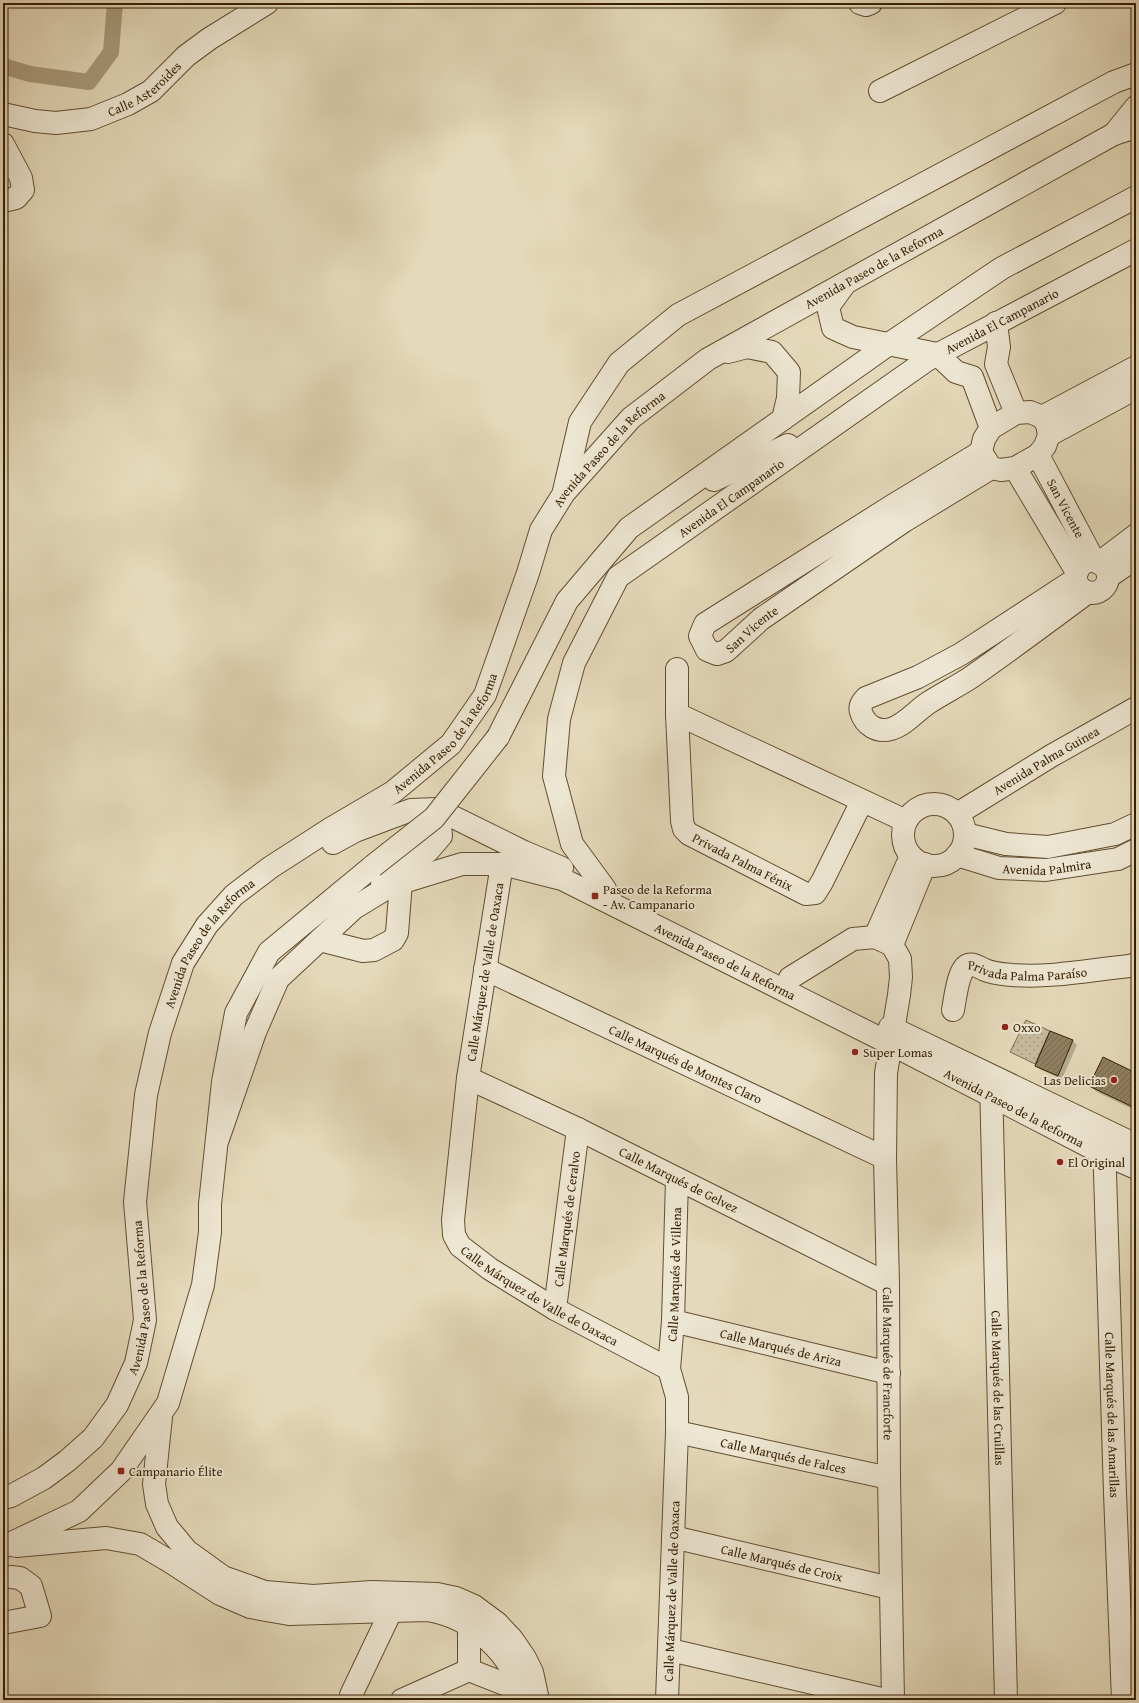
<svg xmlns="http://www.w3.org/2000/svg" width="1139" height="1703" font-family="'Gentium Book Plus',serif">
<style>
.grass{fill:url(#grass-dots);stroke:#7e6c4e}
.shadow{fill:#0003}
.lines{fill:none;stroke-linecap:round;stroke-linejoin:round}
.canal{stroke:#a99a7b;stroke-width:16}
.building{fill:url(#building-hatch);stroke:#361f02}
.minor-casing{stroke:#624e30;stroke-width:24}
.minor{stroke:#ede6d2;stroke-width:22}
.minor-bridge-casing{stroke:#624e30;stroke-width:24;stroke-linecap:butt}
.minor-bridge{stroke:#ede6d2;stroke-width:22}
.poi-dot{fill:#8f2418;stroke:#ede6d2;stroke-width:1.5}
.labels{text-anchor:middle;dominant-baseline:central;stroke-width:4;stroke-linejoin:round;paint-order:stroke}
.street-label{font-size:13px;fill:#361f02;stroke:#ede6d2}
.poi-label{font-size:13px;fill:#361f02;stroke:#ede6d2;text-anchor:start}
</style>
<defs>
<pattern id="grass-dots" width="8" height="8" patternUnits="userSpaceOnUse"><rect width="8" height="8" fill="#c6b99b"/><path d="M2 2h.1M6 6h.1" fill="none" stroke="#a2967c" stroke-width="1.8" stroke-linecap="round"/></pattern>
<pattern id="building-hatch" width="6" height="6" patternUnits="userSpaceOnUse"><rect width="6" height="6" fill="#908062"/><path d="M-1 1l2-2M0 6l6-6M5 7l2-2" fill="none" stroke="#76684f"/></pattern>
</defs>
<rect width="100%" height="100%" fill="#e4d9ba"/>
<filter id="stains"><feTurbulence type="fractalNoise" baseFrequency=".005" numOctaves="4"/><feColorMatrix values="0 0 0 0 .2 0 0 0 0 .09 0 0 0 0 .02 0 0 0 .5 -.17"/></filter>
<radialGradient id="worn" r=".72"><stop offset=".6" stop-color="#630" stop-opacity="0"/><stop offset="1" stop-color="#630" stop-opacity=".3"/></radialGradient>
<!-- grass -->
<path class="grass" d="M 1026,1020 L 1050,1031 L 1035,1064 L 1010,1052 Z"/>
<!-- shadow -->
<path class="shadow" d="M 1073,1041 L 1077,1045 L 1062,1079 L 1041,1070 L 1036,1066 Z
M 1136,1074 L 1136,1111 L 1097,1092 L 1090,1086 Z"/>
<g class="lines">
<!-- canal -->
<path class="canal" d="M 3,66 L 30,74 L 89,82 L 111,52 L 115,3"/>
</g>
<!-- building -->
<path class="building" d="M 1050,1031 L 1073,1040 L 1058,1076 L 1035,1066 Z
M 1103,1057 L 1136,1073 L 1136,1105 L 1135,1108 L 1089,1086 Z"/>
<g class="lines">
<!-- minor casing -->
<g class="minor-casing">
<g id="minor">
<path d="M 860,3 L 866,5 L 871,3"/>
<path d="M 880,91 L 1055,3"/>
<path id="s1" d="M 3,114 L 35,121 L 56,123 L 91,119 L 128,104 L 151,91 L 186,56 L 209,39 L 267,3"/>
<path d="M 1114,134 L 1136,107"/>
<path d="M 3,144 L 21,178 L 23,190 L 16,198 L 3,201"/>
<path d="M 844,285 L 828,307 L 833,328 L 853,337 L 937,354 L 956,372 L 972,377 L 991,428"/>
<path d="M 996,323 L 999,347 L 996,364 L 1016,413"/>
<path d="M 728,352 L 747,347 L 772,352 L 789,372 L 788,398 L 783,419"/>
<path d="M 1030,412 L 1042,417 L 1047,424 L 1049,435 L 1045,446 L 1038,455 L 1015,468 L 1001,470 L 991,468 L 981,452 L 984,439 L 991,428 L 1016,413 Z"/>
<path d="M 1042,417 L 1136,367"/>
<path d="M 1049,435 L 1136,388"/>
<path id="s2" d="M 981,452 L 892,506 L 705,624 L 700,636 L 707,650 L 717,654 L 726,651 L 761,619 L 904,521 L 991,468"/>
<path id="s3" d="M 1038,455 L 1094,561"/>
<path d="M 1015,468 L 1077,572"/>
<path d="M 714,480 L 788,445"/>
<path d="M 564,491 L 580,422 L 619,363 L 678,315 L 1114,82 L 1136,74"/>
<circle cx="1092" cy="577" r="16"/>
<path d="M 1099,563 L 1136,535"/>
<path d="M 1108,577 L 1136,558"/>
<path d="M 1076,579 L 961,654 L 918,677 L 866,698 C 862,702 859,706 861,712 C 865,725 877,733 891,729 C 905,725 916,711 928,703 C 942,694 956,687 970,678 C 1010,650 1049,621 1088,592"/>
<path id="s4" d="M 677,669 L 677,714 L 682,821 L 684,829 L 689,834 L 806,894 L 815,893 L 822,882 L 862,801"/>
<path d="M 677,714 L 906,821"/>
<path d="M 498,737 L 567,601 L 629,528 L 889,344 L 1002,268 L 1136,197"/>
<circle cx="934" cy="835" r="31"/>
<path id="s5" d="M 957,814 L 1051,756 L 1136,708"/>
<path d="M 965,834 L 1006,844 L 1048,847 L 1115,834 L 1136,824"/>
<path d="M 333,843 L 355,831 L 411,810 L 437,809 L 524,852 L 562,868"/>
<path id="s6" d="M 957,855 L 999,868 L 1046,870 L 1118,859 L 1136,850"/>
<path id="s7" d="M 502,864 L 468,1078 L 453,1220 L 454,1235 L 460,1246 L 490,1269 L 555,1309 L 669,1369"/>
<path d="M 382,884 L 403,866 L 428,851 L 441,836 L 440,825 L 436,816 L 420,812"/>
<path id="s8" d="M 605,889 L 572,844 L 554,776 L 559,719 L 574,663 L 618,577 L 927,360 L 1136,250"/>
<path d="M 875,937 L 911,856"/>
<path d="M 320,940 L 363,951 L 374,950 L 393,940 L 397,933 L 401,882"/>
<path d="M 892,945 L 925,864"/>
<path id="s9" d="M 485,969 L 885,1158"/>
<path id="s10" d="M 790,978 L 853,939 L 875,937 L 892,945 L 900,959 L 901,977 L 899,995 L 886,1073 L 885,1158 L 888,1284 L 889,1478 L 893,1700"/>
<path id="s11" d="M 953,1010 C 955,1000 958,969 968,965 C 974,963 980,968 985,970 C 994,974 1003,974 1012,975 C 1051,978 1090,970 1129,966 L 1136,964"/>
<path d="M 890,1027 L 1136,1145"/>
<path id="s12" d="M 468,1078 L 578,1129 L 888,1284"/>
<path id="s13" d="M 991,1082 L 1006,1700"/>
<path id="s14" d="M 218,1139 L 255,1032 L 278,979 L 354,908 L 390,886 L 462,864 L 502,864 L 562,879 L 891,1044 L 1104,1154 L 1136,1168"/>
<path id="s15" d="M 1104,1141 L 1115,1493 L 1123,1700"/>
<path id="s16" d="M 555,1309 L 578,1129"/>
<path id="s17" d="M 673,1321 L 889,1373"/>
<path d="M 161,1417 L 154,1484 L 157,1504 L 167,1527 L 187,1551 L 223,1577 L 265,1592 L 313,1596 L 372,1592 L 437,1594 L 456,1598 L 474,1606 L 497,1623 L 512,1639 L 525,1658 L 532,1672 L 538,1700"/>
<path id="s18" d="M 677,1432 L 889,1478"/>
<path id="s19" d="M 3,1498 L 11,1496 L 44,1478 L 67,1461 L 93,1438 L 117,1405 L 136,1363 L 145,1320 L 135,1202 L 146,1095 L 160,1033 L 183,963 L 207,925 L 234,895 L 271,867 L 330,829 L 393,792 L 451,744 L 485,695 L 528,573 L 541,530 L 564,493 L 631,418 L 708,359 L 1114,134 L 1136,127"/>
<path id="s20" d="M 673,1537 L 890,1588"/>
<path d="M 16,1546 L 106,1538 L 140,1544 L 169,1561 L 220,1594 L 250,1607 L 289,1614 L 427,1610 C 471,1617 516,1654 521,1700"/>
<path d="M 3,1547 L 79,1511 L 121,1471 L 168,1403 L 203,1285 L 210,1232 L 210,1204 L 223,1082 L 236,1013 L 269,952 L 373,866"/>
<path d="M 3,1623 L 40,1616 L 31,1586 L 20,1578 L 11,1577"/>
<path d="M 469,1625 L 469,1670 L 520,1690"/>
<path d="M 670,1650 L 886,1700"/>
<path d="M 351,1700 L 351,1695 L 391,1611"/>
<path d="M 402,1700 L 469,1670"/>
<path id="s21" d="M 667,1700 L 677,1432 L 677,1397 L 669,1369 L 673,1321 L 677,1180"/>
</g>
</g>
<!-- minor -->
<use href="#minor" class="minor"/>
<!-- minor-bridge casing -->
<g class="minor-bridge-casing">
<path id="minor-bridge" d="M 373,866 L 434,818 L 498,737"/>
</g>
<!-- minor-bridge -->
<use href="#minor-bridge" class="minor-bridge"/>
</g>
<!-- markers -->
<g class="poi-dot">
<rect x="591" y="892" width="8" height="8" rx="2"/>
<circle cx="1005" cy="1027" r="4"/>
<circle cx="855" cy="1052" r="4"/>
<circle cx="1114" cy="1080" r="4"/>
<circle cx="1060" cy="1162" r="4"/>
<rect x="117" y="1467" width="8" height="8" rx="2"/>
</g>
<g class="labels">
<!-- street labels -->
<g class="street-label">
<text stroke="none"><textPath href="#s1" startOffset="151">Calle Asteroides</textPath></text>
<text stroke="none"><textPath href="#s19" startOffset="1618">Avenida Paseo de la Reforma</textPath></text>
<text stroke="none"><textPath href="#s8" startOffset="800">Avenida El Campanario</textPath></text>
<text stroke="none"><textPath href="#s19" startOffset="1294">Avenida Paseo de la Reforma</textPath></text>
<text stroke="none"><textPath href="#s8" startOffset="476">Avenida El Campanario</textPath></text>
<text stroke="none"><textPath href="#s3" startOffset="60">San Vicente</textPath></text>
<text stroke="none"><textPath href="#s2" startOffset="408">San Vicente</textPath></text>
<text stroke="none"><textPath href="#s19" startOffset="958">Avenida Paseo de la Reforma</textPath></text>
<text stroke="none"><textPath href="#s5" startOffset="104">Avenida Palma Guinea</textPath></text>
<text stroke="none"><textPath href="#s4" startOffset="228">Privada Palma Fénix</textPath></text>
<text stroke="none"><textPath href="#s6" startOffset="92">Avenida Palmira</textPath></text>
<text stroke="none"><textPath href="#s19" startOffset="634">Avenida Paseo de la Reforma</textPath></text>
<text stroke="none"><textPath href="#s14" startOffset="677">Avenida Paseo de la Reforma</textPath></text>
<text stroke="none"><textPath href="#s11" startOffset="109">Privada Palma Paraíso</textPath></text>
<text transform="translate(485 972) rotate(-81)">Calle Márquez de Valle de Oaxaca</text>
<text stroke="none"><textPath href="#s9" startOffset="222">Calle Marqués de Montes Claro</textPath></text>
<text stroke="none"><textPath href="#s14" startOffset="1001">Avenida Paseo de la Reforma</textPath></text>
<text stroke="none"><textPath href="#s12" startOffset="234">Calle Marqués de Gelvez</textPath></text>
<text stroke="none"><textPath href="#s16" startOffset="91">Calle Marqués de Ceralvo</textPath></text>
<text stroke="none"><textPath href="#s21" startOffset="427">Calle Marqués de Villena</textPath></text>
<text stroke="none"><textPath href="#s7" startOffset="481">Calle Márquez de Valle de Oaxaca</textPath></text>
<text stroke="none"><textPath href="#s19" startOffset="262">Avenida Paseo de la Reforma</textPath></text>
<text stroke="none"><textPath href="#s17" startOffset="111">Calle Marqués de Ariza</textPath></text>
<text stroke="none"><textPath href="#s10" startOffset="537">Calle Marqués de Francforte</textPath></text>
<text stroke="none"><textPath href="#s13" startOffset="306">Calle Marqués de las Cruillas</textPath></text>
<text stroke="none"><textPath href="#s15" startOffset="274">Calle Marqués de las Amarillas</textPath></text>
<text stroke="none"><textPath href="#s18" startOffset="109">Calle Marqués de Falces</textPath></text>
<text stroke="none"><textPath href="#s20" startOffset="112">Calle Marqués de Croix</textPath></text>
<text stroke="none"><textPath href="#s21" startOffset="109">Calle Márquez de Valle de Oaxaca</textPath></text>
</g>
<!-- poi labels -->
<g class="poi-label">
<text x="603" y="889">Paseo de la Reforma<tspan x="603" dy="15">- Av. Campanario</tspan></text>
<text x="1013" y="1027">Oxxo</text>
<text x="863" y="1052">Super Lomas</text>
<text x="1106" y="1080" text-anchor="end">Las Delicias</text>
<text x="1068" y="1162">El Original</text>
<text x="129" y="1471">Campanario Élite</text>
</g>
</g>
<!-- margin -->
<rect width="1139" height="1703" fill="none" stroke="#e4d9ba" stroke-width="16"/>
<rect x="4" y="4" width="1131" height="1695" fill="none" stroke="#361f02" stroke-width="2"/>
<rect x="8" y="8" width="1123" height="1687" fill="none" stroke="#361f02"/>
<rect width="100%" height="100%" filter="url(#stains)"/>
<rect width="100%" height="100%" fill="url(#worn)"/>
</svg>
